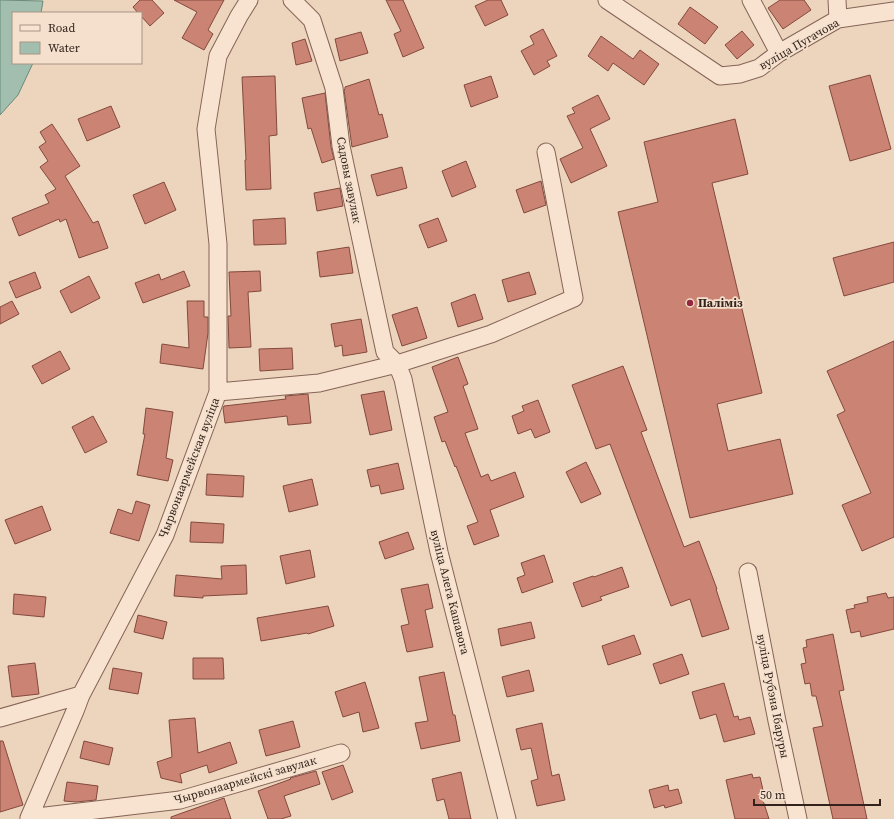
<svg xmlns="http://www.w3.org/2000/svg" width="894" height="819" font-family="'Source Serif 4',serif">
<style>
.water{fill:#a1beaf;stroke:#698b7b}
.building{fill:#cb8473;stroke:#83493d}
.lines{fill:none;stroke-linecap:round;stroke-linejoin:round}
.minor-casing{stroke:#846557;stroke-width:19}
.minor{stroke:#f8e3d0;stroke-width:17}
.poi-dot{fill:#922840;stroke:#f4e0cc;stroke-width:1.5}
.labels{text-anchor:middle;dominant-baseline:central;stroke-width:3.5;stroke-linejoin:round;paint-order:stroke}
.street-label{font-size:12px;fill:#33221b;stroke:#f4e0cc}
.poi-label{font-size:12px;font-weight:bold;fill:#33221b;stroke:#f4e0cc;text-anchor:start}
</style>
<rect width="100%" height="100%" fill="#edd4bd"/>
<!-- water -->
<path class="water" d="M 0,0 L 43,1 L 41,13 L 13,13 L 13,63 L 33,63 L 18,95 L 0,115 Z"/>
<!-- building -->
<path class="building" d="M 140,0 L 152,0 L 164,13 L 150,26 L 141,16 L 141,13 L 138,13 L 133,7 Z
M 174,0 L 224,0 L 208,30 L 213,34 L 204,50 L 182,38 L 197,12 Z
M 386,0 L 403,0 L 424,48 L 403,57 L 394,34 L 401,31 Z
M 488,0 L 501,0 L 508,15 L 485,26 L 475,6 Z
M 780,0 L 804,0 L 811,10 L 783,29 L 768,8 Z
M 690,7 L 718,27 L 705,44 L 678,24 Z
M 543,29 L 557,56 L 547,61 L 550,66 L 534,75 L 521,51 L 534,44 L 530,36 Z
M 742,31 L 754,45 L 737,59 L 725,45 Z
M 361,32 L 368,53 L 340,61 L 335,39 Z
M 601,36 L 633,59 L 640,50 L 659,64 L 644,85 L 613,63 L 608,71 L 588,56 Z
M 305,39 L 312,61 L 296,65 L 292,43 Z
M 870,75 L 891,149 L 850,161 L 829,86 Z
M 275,76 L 277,135 L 269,136 L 271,189 L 246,190 L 245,160 L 246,160 L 242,77 Z
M 491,76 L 498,97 L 471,107 L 464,85 Z
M 369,79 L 379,115 L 382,114 L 388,137 L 352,147 L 344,90 L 345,89 L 345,87 Z
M 325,93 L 331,147 L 334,159 L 322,163 L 311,128 L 308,129 L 302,98 Z
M 598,95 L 610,119 L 590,129 L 607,166 L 571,183 L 560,159 L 583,148 L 567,116 L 575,113 L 572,108 Z
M 111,106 L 120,127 L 87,141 L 78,119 Z
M 735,119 L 748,174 L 712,183 L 762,393 L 717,404 L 728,451 L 780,439 L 793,494 L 690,518 L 618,212 L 658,202 L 644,142 Z
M 52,124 L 80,166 L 65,176 L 93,223 L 98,221 L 108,248 L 79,258 L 66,219 L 60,222 L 59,219 L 19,236 L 12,218 L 49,203 L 45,195 L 56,189 L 40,167 L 48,161 L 39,147 L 46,142 L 40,132 Z
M 466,161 L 476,187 L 452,197 L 442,171 Z
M 402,167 L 407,188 L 377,196 L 371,175 Z
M 541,181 L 546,205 L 524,213 L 516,190 Z
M 164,182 L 176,210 L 145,224 L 133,195 Z
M 340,188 L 343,206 L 317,211 L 314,193 Z
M 285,218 L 286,244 L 254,245 L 253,220 Z
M 438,218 L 447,241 L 428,248 L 419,225 Z
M 894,242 L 894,282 L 844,296 L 833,258 Z
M 349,247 L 353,273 L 320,277 L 317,252 Z
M 184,271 L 190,286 L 143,303 L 135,283 L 159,274 L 161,280 Z
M 260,271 L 261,291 L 248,292 L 251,347 L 229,348 L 228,316 L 231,316 L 229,272 Z
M 35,272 L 41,288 L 16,298 L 9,282 Z
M 529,272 L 536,294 L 508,302 L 502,280 Z
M 89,276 L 100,298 L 71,313 L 60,291 Z
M 475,294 L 483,319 L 458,327 L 451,303 Z
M 12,301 L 19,314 L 0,324 L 0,307 Z
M 187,301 L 204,301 L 204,317 L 208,317 L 208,333 L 203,369 L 160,363 L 162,344 L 189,348 Z
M 417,307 L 427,338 L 402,346 L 392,315 Z
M 361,319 L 367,352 L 343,356 L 342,345 L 335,347 L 331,324 Z
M 894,341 L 894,537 L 862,551 L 842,505 L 871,493 L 837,415 L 845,411 L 827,371 Z
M 292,348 L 293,369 L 260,371 L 259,349 Z
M 60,351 L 70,369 L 42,384 L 32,366 Z
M 458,357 L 468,384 L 463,386 L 478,429 L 465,433 L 481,477 L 488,474 L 491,481 L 515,472 L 524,497 L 490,510 L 499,536 L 474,545 L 467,526 L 478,522 L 456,466 L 455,467 L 445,441 L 442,442 L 434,417 L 448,412 L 432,367 Z
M 623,366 L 647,430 L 641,432 L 684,547 L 699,541 L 717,589 L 716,589 L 729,629 L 702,637 L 690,599 L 671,606 L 610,444 L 596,449 L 572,385 Z
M 384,391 L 392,430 L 370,435 L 361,395 Z
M 308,394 L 311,423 L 288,425 L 287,416 L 225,423 L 223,408 L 224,406 L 286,399 L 285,396 Z
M 538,400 L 550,432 L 535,438 L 531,429 L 518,434 L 512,416 L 524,411 L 522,406 Z
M 146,408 L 173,412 L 166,458 L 173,460 L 168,481 L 137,475 L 145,434 L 143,434 Z
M 93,416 L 107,442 L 85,453 L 72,427 Z
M 586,462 L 601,494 L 581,503 L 566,472 Z
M 398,463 L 404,489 L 381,494 L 379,485 L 371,487 L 367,470 Z
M 207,474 L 244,476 L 243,497 L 206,495 Z
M 312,479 L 318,505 L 289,512 L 283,486 Z
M 136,501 L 150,505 L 139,541 L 110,533 L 118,509 L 132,514 Z
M 42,506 L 51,530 L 15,544 L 5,520 Z
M 191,522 L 224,524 L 223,543 L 190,542 Z
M 408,532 L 414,549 L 385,559 L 379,542 Z
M 310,550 L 315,577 L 286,584 L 280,556 Z
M 544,555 L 553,582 L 522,593 L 517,578 L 525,575 L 521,563 Z
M 246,565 L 247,594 L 203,596 L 203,598 L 174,596 L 176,575 L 222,579 L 221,566 Z
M 622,567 L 629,587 L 600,597 L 602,600 L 582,607 L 573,583 L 593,576 L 594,577 Z
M 428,584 L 433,608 L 425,610 L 433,647 L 407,652 L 401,626 L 409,624 L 401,589 Z
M 886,593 L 888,598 L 894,597 L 894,629 L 861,637 L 860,631 L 851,633 L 846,610 L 855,608 L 854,605 L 868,602 L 867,597 Z
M 14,594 L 46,597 L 44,617 L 13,614 Z
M 328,606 L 334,626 L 308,634 L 307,633 L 261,641 L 257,618 Z
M 138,615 L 167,622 L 163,639 L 134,632 Z
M 531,622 L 535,638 L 501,646 L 498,629 Z
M 833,634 L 844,690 L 839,691 L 867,819 L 833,819 L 813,728 L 823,726 L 816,696 L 812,696 L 810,683 L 805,684 L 801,664 L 806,663 L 803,648 L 807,647 L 806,640 Z
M 634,635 L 641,654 L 608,665 L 602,646 Z
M 682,654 L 689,674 L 660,684 L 653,664 Z
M 193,658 L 223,658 L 224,679 L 193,679 Z
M 35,663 L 39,694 L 12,697 L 8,666 Z
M 113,668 L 142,673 L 138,694 L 109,689 Z
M 529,670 L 534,691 L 507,697 L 502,677 Z
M 444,672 L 453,715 L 455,715 L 460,741 L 421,749 L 415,723 L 428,721 L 419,677 Z
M 365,682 L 379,728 L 363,732 L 359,712 L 343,717 L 335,692 Z
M 724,683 L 734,717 L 738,716 L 739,720 L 750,717 L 755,734 L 724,742 L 716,714 L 700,719 L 692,692 Z
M 195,718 L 198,753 L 230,742 L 237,763 L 209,773 L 207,765 L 180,774 L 182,783 L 161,778 L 157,762 L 172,757 L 169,720 Z
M 293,721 L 300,747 L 266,756 L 259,730 Z
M 542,723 L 552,776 L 559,774 L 565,800 L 537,806 L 531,781 L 538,779 L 531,748 L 521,750 L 516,729 Z
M 0,741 L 3,741 L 23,805 L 0,812 Z
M 84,741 L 113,748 L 109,765 L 80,758 Z
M 343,765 L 353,792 L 332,800 L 322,772 Z
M 316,771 L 320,784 L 284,796 L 291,816 L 281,819 L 268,819 L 258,791 L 291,779 L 290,778 Z
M 461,772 L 471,819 L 449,819 L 444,799 L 437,801 L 432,779 Z
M 752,774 L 753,778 L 760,777 L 763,790 L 760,791 L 769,819 L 735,819 L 726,780 Z
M 67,782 L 98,786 L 96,800 L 76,802 L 64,801 Z
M 668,785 L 669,791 L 678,789 L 682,803 L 665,808 L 664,805 L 654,808 L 649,790 Z
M 224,798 L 231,819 L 171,819 L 171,817 Z"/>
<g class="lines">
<!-- minor casing -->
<g class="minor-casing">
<path id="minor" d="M 292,0 L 312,20 L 334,88 L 341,146 L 385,352 L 397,364 L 403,379 L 439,552 L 507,819
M 607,0 L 720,76 L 740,74 L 759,68 L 779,53 L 838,19 L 894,11
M 751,0 L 779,53
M 837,0 L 838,19
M 218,392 L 319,383 L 397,364 L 491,334 L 574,298 L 546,152
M 748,572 L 777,721 L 798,819
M 0,718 L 81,695
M 29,818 L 180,800 L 341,753
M 30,819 L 29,818 L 75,711 L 81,695 L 165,535 L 218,392 L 218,244 L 206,129 L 218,56 L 239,16 L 249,0"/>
</g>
<!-- minor -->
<use href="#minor" class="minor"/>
</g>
<!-- markers -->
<circle class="poi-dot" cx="690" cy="303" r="4"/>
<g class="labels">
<!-- street labels -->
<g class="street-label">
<text transform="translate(799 44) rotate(-30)">вуліца Пугачова</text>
<text transform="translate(349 180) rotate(79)">Садовы завулак</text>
<text transform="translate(189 468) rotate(-69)">Чырвонаармейская вуліца</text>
<text transform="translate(450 592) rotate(76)">вуліца Алега Кашавога</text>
<text transform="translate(773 696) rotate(79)">вуліца Рубэна Ібаруры</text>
<text transform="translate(245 780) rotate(-16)">Чырвонаармейскі завулак</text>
</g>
<!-- poi labels -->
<g class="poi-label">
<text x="698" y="303">Паліміз</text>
</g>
</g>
<!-- legend -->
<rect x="12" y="12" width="130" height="52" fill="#f4e0cc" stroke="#a79485"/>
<rect x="20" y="25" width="20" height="6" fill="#f8e3d0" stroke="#a79485"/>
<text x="48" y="32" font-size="12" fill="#33221b">Road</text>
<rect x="20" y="42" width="20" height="12" fill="#a1beaf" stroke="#a79485"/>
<text x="48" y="52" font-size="12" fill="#33221b">Water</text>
<!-- scale -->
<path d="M754 799v6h126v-6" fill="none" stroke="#33221b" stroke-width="2"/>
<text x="760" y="799" font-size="12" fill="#33221b" stroke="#f4e0cc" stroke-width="3" paint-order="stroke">50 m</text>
</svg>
